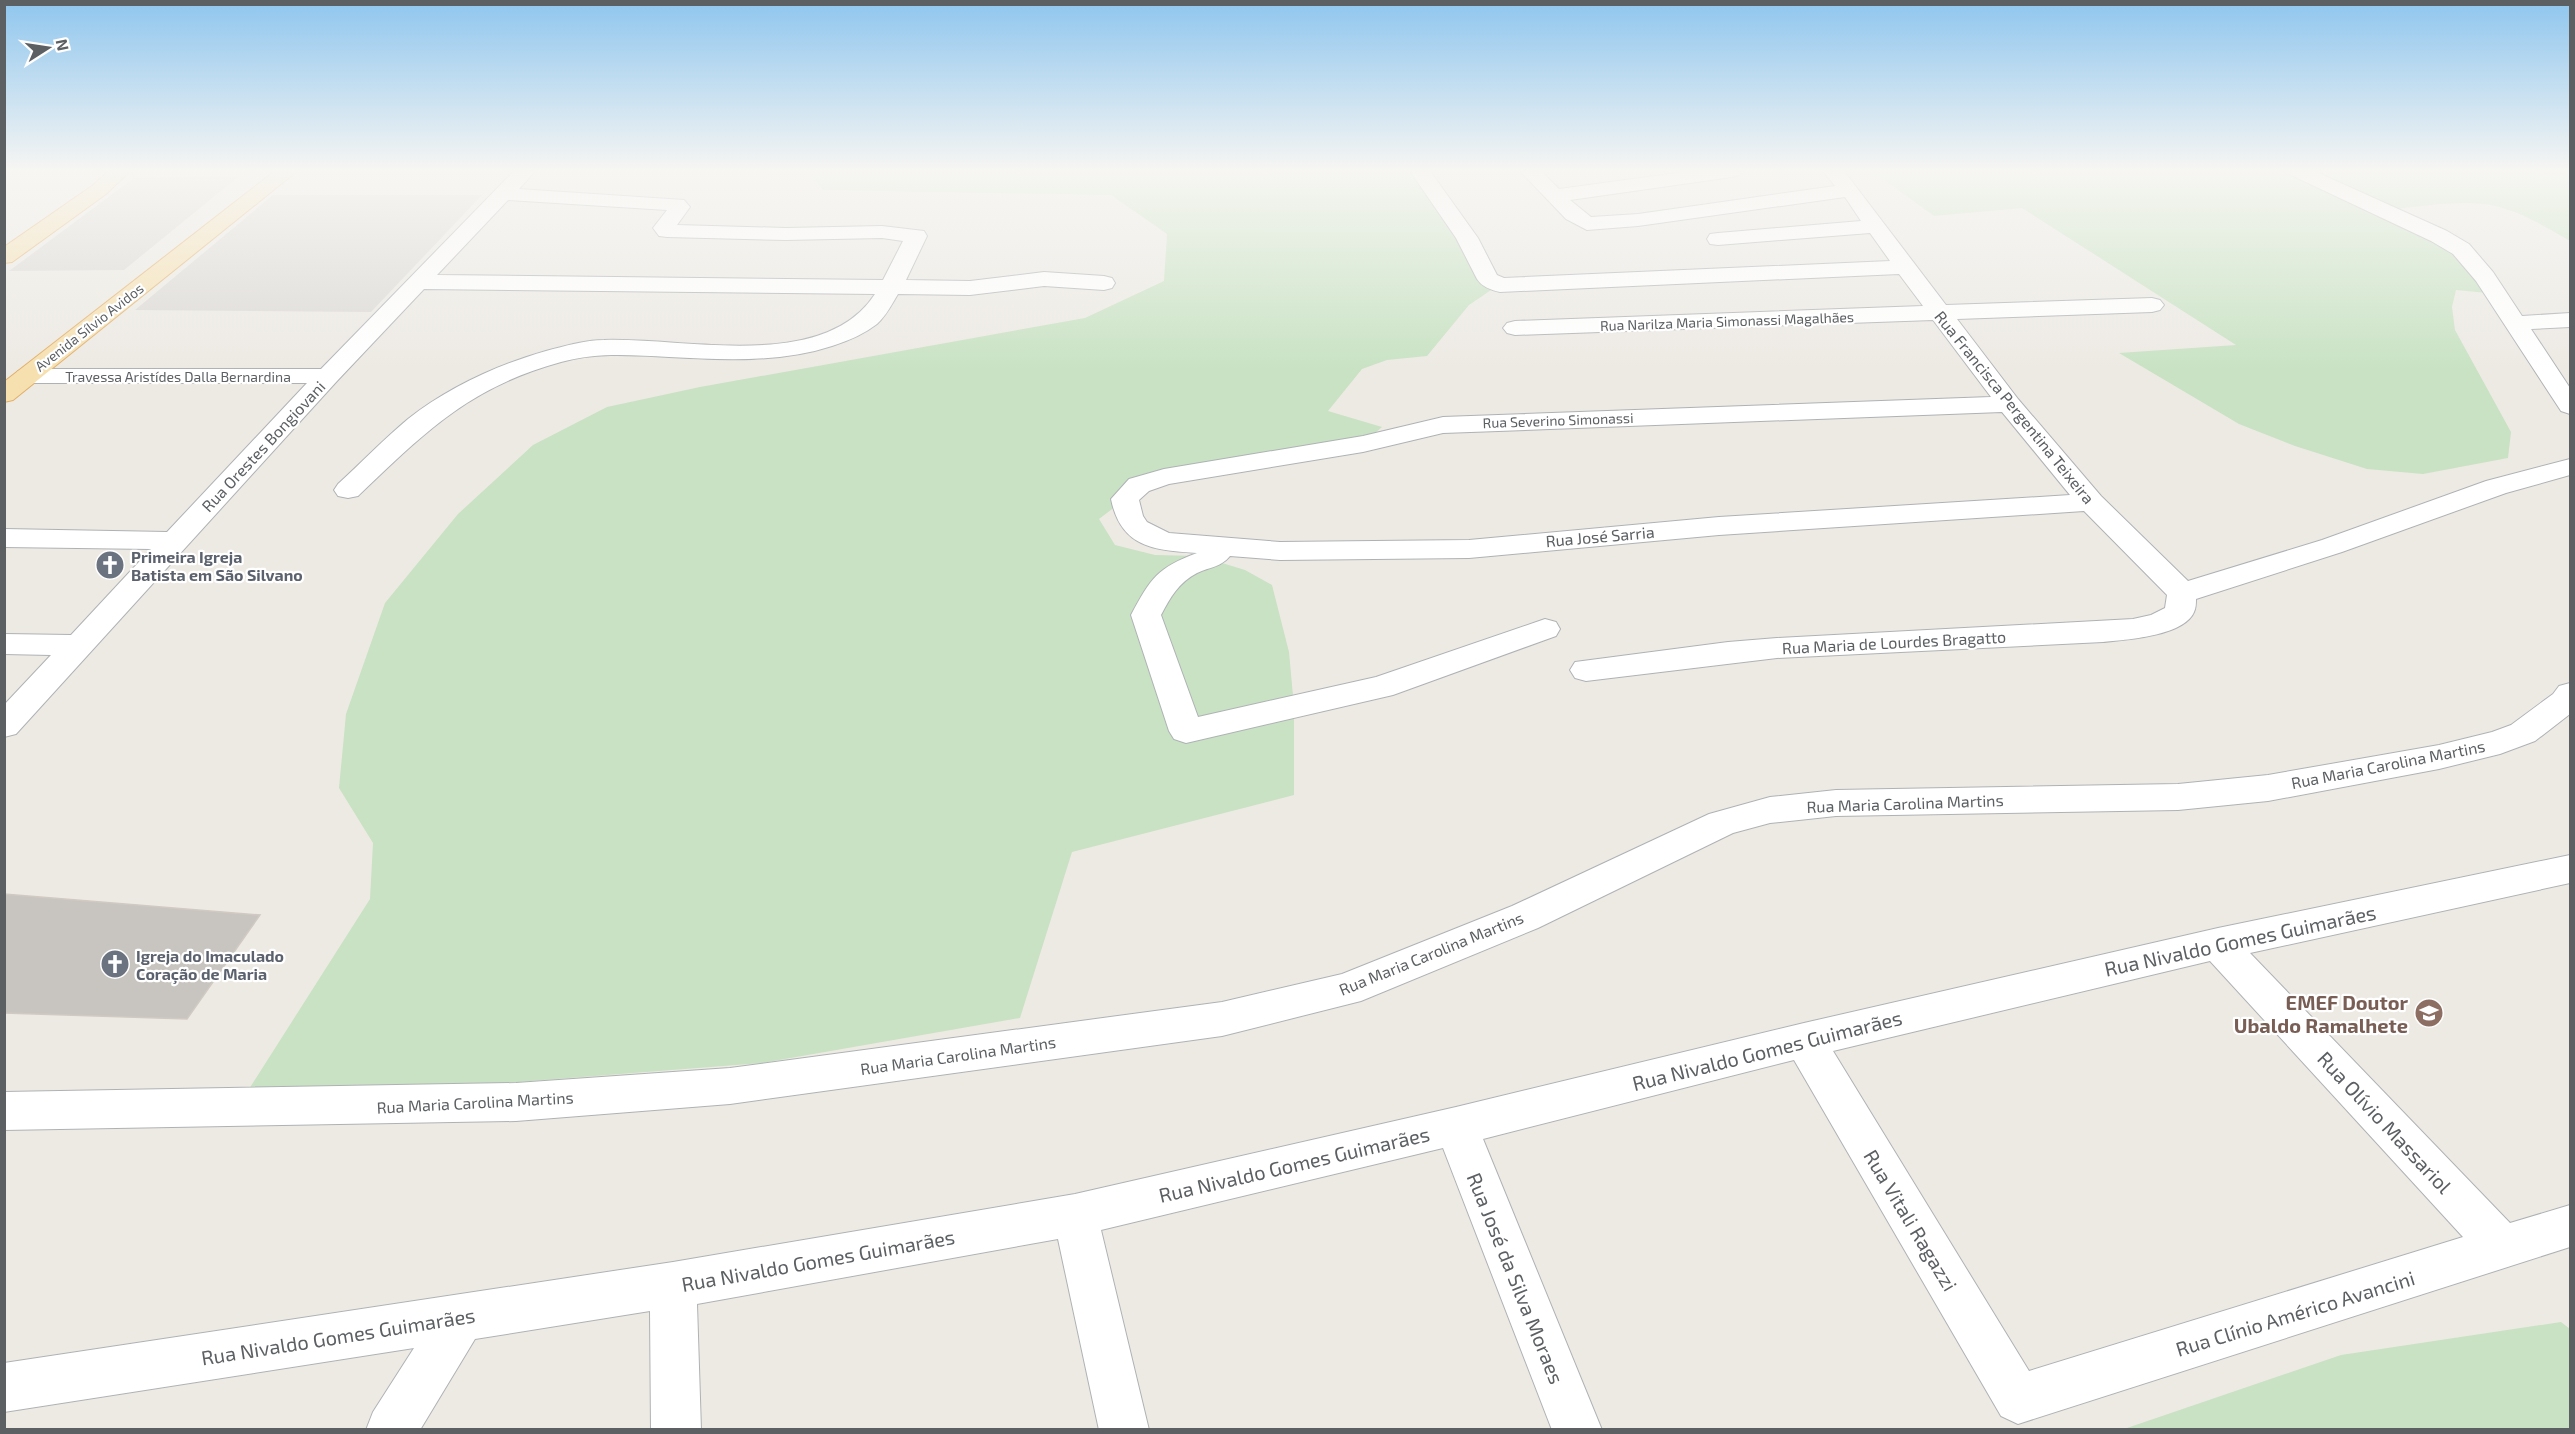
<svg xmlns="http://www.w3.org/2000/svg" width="2575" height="1434" font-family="'Exo 2',sans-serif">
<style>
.industrial{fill:#dcd9d6}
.green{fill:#c8e2c3}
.building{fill:#c8c5c0;stroke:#d1cac3;stroke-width:1.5}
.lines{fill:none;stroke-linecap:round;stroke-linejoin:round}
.minor-casing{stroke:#afb2b5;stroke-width:2}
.major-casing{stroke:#e2ae68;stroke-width:2}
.minor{fill:#fff;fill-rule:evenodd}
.major{fill:#f6e0b0;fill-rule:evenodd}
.labels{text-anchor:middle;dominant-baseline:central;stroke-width:4.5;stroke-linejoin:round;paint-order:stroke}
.far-street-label{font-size:14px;fill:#5c6063;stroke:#fff}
.street-label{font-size:16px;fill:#5c6063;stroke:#fff}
.worship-label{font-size:16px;font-weight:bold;fill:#5b616d;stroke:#fff;text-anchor:start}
.near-street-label{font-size:20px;fill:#5c6063;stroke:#fff}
.near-education-label{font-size:20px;font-weight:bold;fill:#785e54;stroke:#fff;text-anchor:end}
</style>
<rect width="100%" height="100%" fill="#edeae4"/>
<!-- industrial -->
<path class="industrial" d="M 238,177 L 124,270 L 9,271 L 134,178 Z
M 273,195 L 482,195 L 371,312 L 135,310 Z"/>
<!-- green -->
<path class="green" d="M 807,171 L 1408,171 L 1500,284 L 1469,305 L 1427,356 L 1387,360 L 1362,369 L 1328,411 L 1382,427 L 1354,451 L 1187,474 L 1132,494 L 1099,519 L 1115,545 L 1155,555 L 1199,556 L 1245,570 L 1272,585 L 1289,652 L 1294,707 L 1294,795 L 1072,852 L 1020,1018 L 762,1063 L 479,1085 L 249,1089 L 370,899 L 373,843 L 339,788 L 346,714 L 385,603 L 458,514 L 533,445 L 607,407 L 700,387 L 1085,318 L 1164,281 L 1167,234 L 1111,195 L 823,190 Z
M 1872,171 L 2570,171 L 2570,241 C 2547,228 2522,212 2495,206 C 2466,199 2424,206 2394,209 L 2472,257 L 2487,293 L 2456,290 L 2452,307 L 2455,330 L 2511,432 L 2508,458 L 2423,474 L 2367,469 L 2295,446 L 2239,424 L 2119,353 L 2236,345 L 2022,208 L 1934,216 Z
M 2561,1322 L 2570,1329 L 2570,1429 L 2124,1429 L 2341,1355 Z"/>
<!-- building -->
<path class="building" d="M 4,894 L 260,915 L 187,1019 L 4,1013 Z"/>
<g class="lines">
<!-- minor casing -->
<g class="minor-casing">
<path id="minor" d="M 514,171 L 535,171 L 519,189 L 684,200 L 690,207 L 677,225 L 786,228 L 882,226 L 924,231 L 927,236 L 906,280 L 970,281 L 1044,272 L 1104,276 L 1112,278 L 1115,283 L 1112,288 L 1104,290 L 1044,286 L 970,295 L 898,294 C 892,304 886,316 877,324 C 864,334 848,341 832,346 C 780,363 724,360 669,357 C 632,355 597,352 561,362 C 469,387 424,433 358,496 L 348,498 L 338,496 L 334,490 L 338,484 C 362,462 384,439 408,419 C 449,387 497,365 546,351 C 565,346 585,340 604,340 C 684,337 824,373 875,294 L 424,289 L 337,381 L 16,734 L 4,737 L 4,705 L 51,655 L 4,654 L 4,634 L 71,635 L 151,549 L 4,547 L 4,529 L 167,532 L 307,383 L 27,383 L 18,381 L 15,376 L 18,371 L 27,369 L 321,369 ZM 508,200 L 667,210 L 653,228 L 659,236 L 667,237 L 786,240 L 882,238 L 903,241 L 883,280 L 437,275 Z
M 1410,171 L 1430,171 L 1478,238 L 1497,275 L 1504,278 L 1890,261 L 1870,233 L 1718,245 L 1710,244 L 1707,239 L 1710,234 L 1718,233 L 1861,221 L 1845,197 L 1638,226 L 1587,230 L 1566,219 L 1520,171 L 1541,171 L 1559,189 L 1692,171 L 1742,171 L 1739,175 L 1732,177 L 1570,200 L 1591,217 L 1638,214 L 1835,186 L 1823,171 L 1844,171 L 1946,305 L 2152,298 L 2160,300 L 2164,305 L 2160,310 L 2152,312 L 1957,319 L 2018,399 L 2101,496 L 2188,581 L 2322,540 L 2486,481 L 2570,459 L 2570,475 L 2506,493 L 2342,552 L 2196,599 C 2196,603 2196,608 2194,612 C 2184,636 2125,640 2103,642 L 1777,658 L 1586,681 L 1575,678 L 1570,670 L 1575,662 L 1728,642 L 1777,638 L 2133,619 L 2151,615 L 2165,608 L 2167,595 L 2084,511 L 1719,535 L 1469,558 L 1280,560 L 1230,556 C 1221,567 1210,567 1197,573 C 1179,582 1170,598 1161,615 L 1198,717 L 1376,677 L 1545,619 L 1556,622 L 1560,629 L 1556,636 L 1393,695 L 1186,743 L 1174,739 L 1169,731 L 1131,615 C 1151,578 1157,568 1197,553 C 1154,550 1121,548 1111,499 L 1129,479 L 1164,469 L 1363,436 L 1443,417 L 1991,397 L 1933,320 L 1515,335 L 1507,333 L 1503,328 L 1507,323 L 1515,321 L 1923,306 L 1899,274 L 1500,292 C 1491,290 1482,287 1477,279 L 1456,238 ZM 2002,412 L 2070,495 L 1719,517 L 1469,540 L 1280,542 L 1169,533 L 1147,522 L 1143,516 L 1139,500 L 1149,491 L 1169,484 L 1363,452 L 1443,433 Z
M 2288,171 L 2314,171 L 2447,231 L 2469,244 L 2493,272 L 2522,316 L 2570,313 L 2570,327 L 2531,329 L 2570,388 L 2570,414 L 2561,411 L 2476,281 L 2453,254 L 2431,241 L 2291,175 Z
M 2570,683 L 2570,714 L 2535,741 L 2500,754 L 2439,769 L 2268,801 L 2178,810 L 1836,816 L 1770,823 L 1733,833 L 1538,928 L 1361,1001 L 1222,1036 L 730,1104 L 516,1121 L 4,1130 L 4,1092 L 516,1083 L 730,1068 L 1222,1002 L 1342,974 L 1512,906 L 1709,814 L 1770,797 L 1836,790 L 2178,784 L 2268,775 L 2439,745 L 2492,732 L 2511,725 L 2553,694 L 2559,686 Z
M 2570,855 L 2570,883 L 2250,953 L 2510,1223 L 2570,1205 L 2570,1247 L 2018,1424 L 2001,1416 L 1794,1060 L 1483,1139 L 1602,1430 L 1552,1430 L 1443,1148 L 1101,1230 L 1149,1430 L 1099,1430 L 1058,1239 L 697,1304 L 701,1430 L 651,1430 L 650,1311 L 475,1339 L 420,1430 L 366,1430 L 373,1412 L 414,1348 L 4,1412 L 4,1363 L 673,1262 L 1075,1194 L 1456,1107 L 1804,1023 L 2218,928 ZM 2210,961 L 2463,1237 L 2029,1371 L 1833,1051 Z"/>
</g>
<!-- major casing -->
<g class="major-casing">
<path id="major" d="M 109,171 L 130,171 L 106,194 L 12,262 L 4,263 L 4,247 L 92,186 Z
M 275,171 L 297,171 L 13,400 L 4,402 L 4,382 Z"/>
</g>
<!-- minor -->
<use href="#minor" class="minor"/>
<!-- major -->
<use href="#major" class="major"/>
</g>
<!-- sky -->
<linearGradient id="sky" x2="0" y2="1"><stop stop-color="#8fc6ee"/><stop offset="0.46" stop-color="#f7f6f3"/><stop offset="1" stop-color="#f7f6f3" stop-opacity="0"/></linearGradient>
<rect width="2575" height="371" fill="url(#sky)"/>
<!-- icons -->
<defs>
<g id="church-disc" transform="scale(1.5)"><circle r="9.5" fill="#6b7280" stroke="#fff"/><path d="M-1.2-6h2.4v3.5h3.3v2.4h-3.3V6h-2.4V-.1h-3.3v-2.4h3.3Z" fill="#fff"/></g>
<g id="school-disc" transform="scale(1.5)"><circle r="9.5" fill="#8d6e63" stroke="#fff"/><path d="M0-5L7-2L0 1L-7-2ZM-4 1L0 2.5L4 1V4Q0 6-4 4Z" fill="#fff"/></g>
</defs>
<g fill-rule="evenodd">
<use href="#church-disc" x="110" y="565"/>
<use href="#church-disc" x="115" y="964"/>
<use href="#school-disc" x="2429" y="1013"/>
</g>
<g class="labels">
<!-- far-street labels -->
<g class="far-street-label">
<text transform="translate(1727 321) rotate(-2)">Rua Narilza Maria Simonassi Magalhães</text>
<text transform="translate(89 327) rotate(-38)">Avenida Sílvio Avidos</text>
<text x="178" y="376">Travessa Aristídes Dalla Bernardina</text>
<text transform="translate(1558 420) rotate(-2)">Rua Severino Simonassi</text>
</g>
<!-- street labels -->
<g class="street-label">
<text transform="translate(2015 407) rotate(51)">Rua Francisca Pergentina Teixeira</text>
<text transform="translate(263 446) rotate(-47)">Rua Orestes Bongiovani</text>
<text transform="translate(1600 536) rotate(-5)">Rua José Sarria</text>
<text transform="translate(1894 642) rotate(-3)">Rua Maria de Lourdes Bragatto</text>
<text transform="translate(2388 764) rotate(-11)">Rua Maria Carolina Martins</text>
<text transform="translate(1905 803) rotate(-2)">Rua Maria Carolina Martins</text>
<text transform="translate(1431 953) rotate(-22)">Rua Maria Carolina Martins</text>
<text transform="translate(958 1055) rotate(-8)">Rua Maria Carolina Martins</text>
<text transform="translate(475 1102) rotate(-3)">Rua Maria Carolina Martins</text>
</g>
<!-- worship labels -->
<g class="worship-label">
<text x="131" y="556">Primeira Igreja<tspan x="131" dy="18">Batista em São Silvano</tspan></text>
<text x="136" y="955">Igreja do Imaculado<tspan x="136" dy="18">Coração de Maria</tspan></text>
</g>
<!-- near-street labels -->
<g class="near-street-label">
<text transform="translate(2240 940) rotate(-12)">Rua Nivaldo Gomes Guimarães</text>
<text transform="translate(1767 1050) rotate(-14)">Rua Nivaldo Gomes Guimarães</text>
<text transform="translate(2385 1122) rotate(47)">Rua Olívio Massariol</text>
<text transform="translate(1294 1164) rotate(-13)">Rua Nivaldo Gomes Guimarães</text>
<text transform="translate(1911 1220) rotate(59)">Rua Vitali Ragazzi</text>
<text transform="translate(818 1260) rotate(-10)">Rua Nivaldo Gomes Guimarães</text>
<text transform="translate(1516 1278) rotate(68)">Rua José da Silva Moraes</text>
<text transform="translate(2295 1313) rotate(-17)">Rua Clínio Américo Avancini</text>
<text transform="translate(338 1336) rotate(-9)">Rua Nivaldo Gomes Guimarães</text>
</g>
<!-- near-education labels -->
<g class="near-education-label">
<text x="2408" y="1002">EMEF Doutor<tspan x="2408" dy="23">Ubaldo Ramalhete</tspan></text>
</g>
</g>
<!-- border -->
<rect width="2575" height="1434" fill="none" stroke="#5c6063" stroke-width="12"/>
<!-- north arrow -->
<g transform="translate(48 48) rotate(78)" stroke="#ffffff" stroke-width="4.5" paint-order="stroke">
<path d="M0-4.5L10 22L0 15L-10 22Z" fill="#5c6063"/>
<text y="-9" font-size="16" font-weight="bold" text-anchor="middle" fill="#5c6063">N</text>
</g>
</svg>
